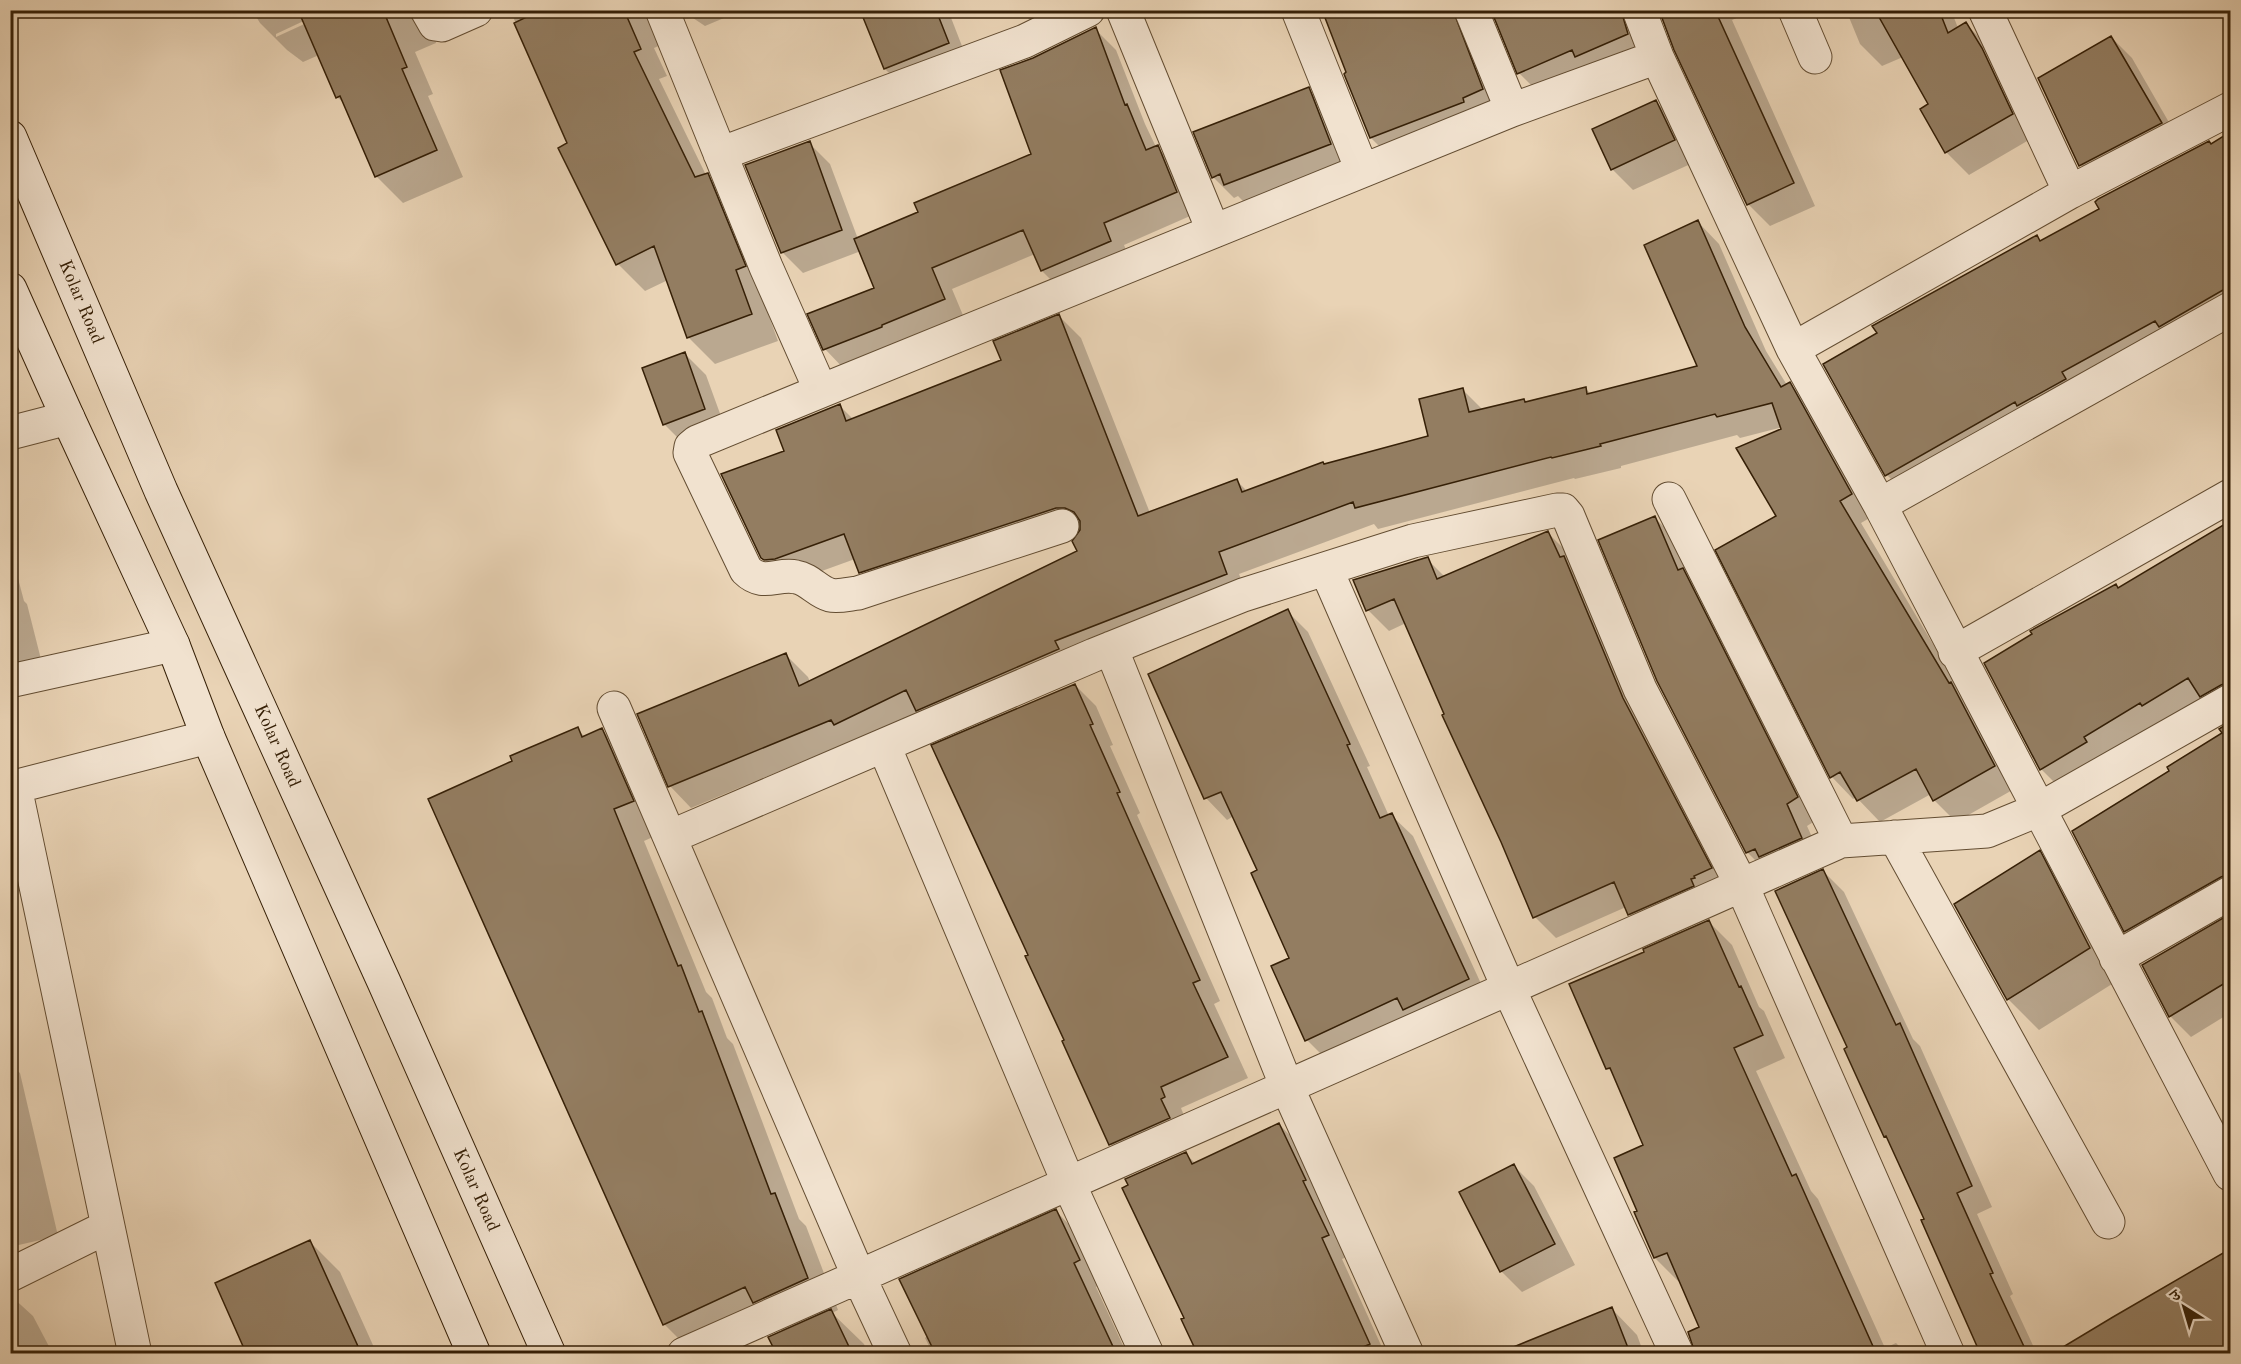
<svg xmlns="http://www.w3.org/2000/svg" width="2241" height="1364" font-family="'Old Standard TT','Noto Serif Devanagari',serif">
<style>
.shadow{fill:#0003;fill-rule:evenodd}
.building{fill:#937d61;stroke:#362007;stroke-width:1.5}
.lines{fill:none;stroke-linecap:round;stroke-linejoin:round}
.minor-casing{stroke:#634d32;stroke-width:35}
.secondary-casing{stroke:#362007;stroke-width:35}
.minor{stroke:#f1e2cf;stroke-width:33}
.secondary{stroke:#f1e2cf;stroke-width:33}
.labels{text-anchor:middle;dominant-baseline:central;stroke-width:6;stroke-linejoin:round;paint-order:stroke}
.street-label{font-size:18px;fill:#362007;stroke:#f1e2cf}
</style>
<rect width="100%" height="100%" fill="#e9d3b5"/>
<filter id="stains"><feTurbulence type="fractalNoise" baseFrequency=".00333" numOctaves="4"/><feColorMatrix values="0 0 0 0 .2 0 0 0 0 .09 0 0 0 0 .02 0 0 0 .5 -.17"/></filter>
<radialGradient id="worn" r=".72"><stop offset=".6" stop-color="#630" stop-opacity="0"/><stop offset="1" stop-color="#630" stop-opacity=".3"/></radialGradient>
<!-- shadow -->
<path class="shadow" d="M 252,10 L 508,10 L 471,27 L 435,37 L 436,43 L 415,52 L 433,94 L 428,96 L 463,177 L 403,203 L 376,176 L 346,105 L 337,97 L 319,55 L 303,62 L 287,50 L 260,23 ZM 310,18 L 311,21 L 276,37 L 276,34 Z
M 510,10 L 743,10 L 705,26 L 693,18 L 682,19 L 670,41 L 654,48 L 667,76 L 659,79 L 706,175 L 734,201 L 762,297 L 778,341 L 715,364 L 688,337 L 668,280 L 645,291 L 618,264 L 561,148 L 569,144 Z
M 862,10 L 948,10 L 969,64 L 906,90 L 885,69 Z
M 1025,10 L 1106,10 L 1108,14 L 1051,40 L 1028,18 Z
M 1323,10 L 1755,10 L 1732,20 L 1815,206 L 1770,226 L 1748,204 L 1662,14 L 1654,15 L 1650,57 L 1541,95 L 1519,73 L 1494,14 L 1486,15 L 1504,112 L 1393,160 L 1371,138 Z
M 1846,10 L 1951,10 L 1958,28 L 1966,24 L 1988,46 L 2034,137 L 1969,175 L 1946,152 L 1922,109 L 1930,104 L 1903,57 L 1882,66 L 1860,44 Z
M 1095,29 L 1116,50 L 1145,124 L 1156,147 L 1179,168 L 1197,213 L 1124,245 L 1131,262 L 1063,292 L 1042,271 L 1035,254 L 952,289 L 965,320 L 846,371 L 825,349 L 809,315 L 876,289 L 861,251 L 803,273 L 782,252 L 809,143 L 830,164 L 858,239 L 920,213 L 1033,155 L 1034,59 Z
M 2111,37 L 2132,58 L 2182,145 L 2102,186 L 2081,165 Z
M 1308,89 L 1329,110 L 1351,165 L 1247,205 L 1238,196 L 1234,198 L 1213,177 Z
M 1656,102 L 1677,123 L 1695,162 L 1633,190 L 1612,169 Z
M 2230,134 L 2230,321 L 1908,496 L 1887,475 L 1879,334 L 2036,237 L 2041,242 Z
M 1698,222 L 1719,244 L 1766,351 L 1787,385 L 1790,384 L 1812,406 L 1873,516 L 1861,523 L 1965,698 L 2016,788 L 1956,822 L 1934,800 L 1931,794 L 1880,822 L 1856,797 L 1853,799 L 1832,777 L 1717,550 L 1778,516 L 1783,427 L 1740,438 L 1737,435 L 1621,466 L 1621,468 L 1575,479 L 1574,478 L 1378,529 L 1374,524 L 1239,574 L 1248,596 L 852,741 L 691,808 L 670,786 L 786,655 L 808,677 L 810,682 L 1079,552 L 1083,529 L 882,594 L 860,572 L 855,559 L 797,580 L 785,580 L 762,557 L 786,452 L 839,405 L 853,419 L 1003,361 L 1059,316 L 1081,338 L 1150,513 L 1236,480 L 1247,491 L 1325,465 L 1430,437 L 1463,390 L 1483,410 L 1524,400 L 1526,403 L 1585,388 L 1592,395 L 1700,367 Z
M 684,353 L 706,375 L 726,430 L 685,445 L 664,424 Z
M 1654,517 L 1675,538 L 1818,819 L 1807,826 L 1822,859 L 1769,874 L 1747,852 L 1658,680 Z
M 2230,523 L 2230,703 L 2062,790 L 2041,769 L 2119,589 Z
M 1548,533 L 1569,554 L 1732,890 L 1650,935 L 1629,914 L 1626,907 L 1556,938 L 1535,917 L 1406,623 L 1389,631 L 1368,610 L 1427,559 L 1445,577 Z
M 10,548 L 24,601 L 27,604 L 47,683 L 10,697 Z
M 1287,611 L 1308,632 L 1370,766 L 1367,767 L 1389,816 L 1391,815 L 1413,836 L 1489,1001 L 1328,1061 L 1307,1040 L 1291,958 L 1259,871 L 1234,816 L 1227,820 L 1206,798 L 1150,674 Z
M 1075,685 L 1096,706 L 1113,745 L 1110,746 L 1140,813 L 1137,815 L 1220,1001 L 1214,1004 L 1248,1078 L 1181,1108 L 1185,1118 L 1132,1165 L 1110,1144 L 1030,956 Z
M 577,729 L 585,737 L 602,730 L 633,761 L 664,832 L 644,841 L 706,992 L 712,998 L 727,1038 L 733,1044 L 799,1219 L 806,1226 L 838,1310 L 832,1313 L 864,1344 L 868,1354 L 767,1354 L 776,1349 L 784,1332 L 772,1320 L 694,1354 L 664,1324 L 514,762 Z
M 2230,758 L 2230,909 L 2150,955 L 2126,931 L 2177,789 Z
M 2039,852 L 2070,883 L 2120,979 L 2039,1030 L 2008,999 Z
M 1823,871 L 1844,892 L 1913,1039 L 1920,1046 L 1992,1207 L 1977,1214 L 2013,1294 L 2010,1296 L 2037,1354 L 2005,1353 L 1921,1222 L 1926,1219 L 1849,1048 Z
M 2230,916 L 2230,1013 L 2191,1037 L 2170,1016 L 2144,965 Z
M 1709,922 L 1732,945 L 1759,1007 L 1764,1011 L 1785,1058 L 1756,1071 L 1811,1191 L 1818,1199 L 1885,1348 L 1896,1343 L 1907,1354 L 1697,1354 L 1696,1346 L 1701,1328 L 1681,1280 L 1678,1281 L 1655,1258 L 1616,1159 L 1645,1146 L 1615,1076 L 1608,1068 L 1646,952 Z
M 10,1064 L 20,1073 L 58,1236 L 10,1247 Z
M 1279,1124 L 1300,1146 L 1349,1256 L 1342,1259 L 1385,1354 L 1199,1354 L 1183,1320 L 1186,1319 L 1186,1154 L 1196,1164 Z
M 1513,1165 L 1534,1186 L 1575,1265 L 1522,1292 L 1501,1271 Z
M 1056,1211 L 1079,1235 L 1102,1283 L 1096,1287 L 1127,1354 L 933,1354 L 925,1338 Z
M 309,1241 L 340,1272 L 377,1354 L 248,1354 L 217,1283 Z
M 2226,1253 L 2230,1258 L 2230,1354 L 2056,1354 Z
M 10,1295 L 33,1316 L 53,1354 L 10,1354 Z
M 1612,1309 L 1637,1335 L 1644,1354 L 1540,1354 Z"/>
<!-- building -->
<path class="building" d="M 298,10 L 383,10 L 407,67 L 402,69 L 437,150 L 375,177 L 340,96 L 336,98 Z
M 541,10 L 624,10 L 641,49 L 634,52 L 695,177 L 708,173 L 746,266 L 736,270 L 752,314 L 687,338 L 654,246 L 616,265 L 558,148 L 567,143 L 514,23 Z
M 860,10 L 936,10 L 949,43 L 884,69 Z
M 1322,10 L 1453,10 L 1483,89 L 1463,98 L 1464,102 L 1370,138 L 1344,74 L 1346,72 Z
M 1491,10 L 1621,10 L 1628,34 L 1575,57 L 1572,50 L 1517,74 Z
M 1659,10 L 1715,10 L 1794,183 L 1747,205 L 1674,50 Z
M 1875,10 L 1939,10 L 1948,33 L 1966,22 L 1982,48 L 2013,114 L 1945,153 L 1920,109 L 1928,104 Z
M 1096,27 L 1125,105 L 1127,104 L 1146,150 L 1158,145 L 1177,192 L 1104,223 L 1111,241 L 1041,271 L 1023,230 L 932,268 L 945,299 L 882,325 L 882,327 L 823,350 L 807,314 L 874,288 L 854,239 L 918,212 L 914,203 L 1031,154 L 1000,70 L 1033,58 Z
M 2111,36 L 2162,123 L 2079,166 L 2038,78 Z
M 1309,87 L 1331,144 L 1224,185 L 1220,174 L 1212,178 L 1193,132 Z
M 1656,100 L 1675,140 L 1611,170 L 1592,129 Z
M 2230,132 L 2230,286 L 2159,327 L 2155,321 L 2062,372 L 2066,379 L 2017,406 L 2015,402 L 1885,476 L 1823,364 L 1877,333 L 1872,326 L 2037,235 L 2040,241 L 2099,209 L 2095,202 L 2098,199 L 2209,141 L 2211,144 Z
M 810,141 L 842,230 L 781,253 L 745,165 Z
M 1698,220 L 1745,327 L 1781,387 L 1790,382 L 1852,494 L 1840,501 L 1949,683 L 1951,682 L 1995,766 L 1933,801 L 1916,769 L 1857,801 L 1840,772 L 1830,778 L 1715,550 L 1776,516 L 1736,448 L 1781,429 L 1772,403 L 1717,417 L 1715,414 L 1600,444 L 1601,446 L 1552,458 L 1551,457 L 1355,508 L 1353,502 L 1219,552 L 1227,574 L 1055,641 L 1059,649 L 916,711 L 906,690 L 834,725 L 831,720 L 668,787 L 637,714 L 786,653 L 799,686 L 1077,551 L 1072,541 L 1080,530 L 1080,521 L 1074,512 L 1065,508 L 1056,508 L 859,573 L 844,534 L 775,559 L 764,560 L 761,558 L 721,474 L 784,451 L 776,430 L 840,404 L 846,421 L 1001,360 L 993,341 L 1059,314 L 1138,516 L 1237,479 L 1242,492 L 1323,462 L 1324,464 L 1428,436 L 1419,399 L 1463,388 L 1469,412 L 1524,399 L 1525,402 L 1586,387 L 1587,394 L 1697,366 L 1644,245 Z
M 685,352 L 705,409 L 663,425 L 642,368 Z
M 1655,516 L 1678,570 L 1683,568 L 1798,797 L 1787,804 L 1802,838 L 1759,857 L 1755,849 L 1746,853 L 1657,681 L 1598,540 Z
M 2230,521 L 2230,682 L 2221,685 L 2200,697 L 2188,678 L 2142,706 L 2140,703 L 2084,737 L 2087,742 L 2040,770 L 1984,663 L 2032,634 L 2030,631 L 2116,584 L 2118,588 Z
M 1548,531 L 1560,557 L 1564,556 L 1623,698 L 1712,868 L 1694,876 L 1695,878 L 1691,879 L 1694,886 L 1628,915 L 1614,882 L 1533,918 L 1501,842 L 1442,715 L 1444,714 L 1394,599 L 1366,611 L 1353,580 L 1428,557 L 1437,579 Z
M 1288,609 L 1350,744 L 1347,745 L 1380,818 L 1392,813 L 1469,979 L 1403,1010 L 1397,998 L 1305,1041 L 1271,966 L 1289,958 L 1251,873 L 1257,870 L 1221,792 L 1204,799 L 1148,674 Z
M 1075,684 L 1093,724 L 1090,725 L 1120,792 L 1117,793 L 1200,980 L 1193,983 L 1228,1057 L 1161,1087 L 1165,1097 L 1161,1099 L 1170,1118 L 1109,1145 L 1062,1041 L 1064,1040 L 1025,956 L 1028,955 L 931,745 Z
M 2230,722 L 2230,874 L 2221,877 L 2124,932 L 2072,831 L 2169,771 L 2167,767 L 2222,733 L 2219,729 Z
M 578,727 L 582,737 L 602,728 L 634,801 L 614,809 L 678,966 L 681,965 L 699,1012 L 702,1011 L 771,1194 L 775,1193 L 808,1278 L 753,1303 L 745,1287 L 663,1325 L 428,799 L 512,761 L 510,756 Z
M 2040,850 L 2090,948 L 2007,1000 L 1954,904 Z
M 1823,869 L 1896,1025 L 1900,1023 L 1972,1186 L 1957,1193 L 1993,1273 L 1990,1274 L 2027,1353 L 1980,1353 L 1921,1220 L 1924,1219 L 1886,1136 L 1884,1137 L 1844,1049 L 1847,1047 L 1775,891 Z
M 2230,914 L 2230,980 L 2169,1017 L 2142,965 Z
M 1709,920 L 1739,987 L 1741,986 L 1763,1035 L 1734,1048 L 1792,1176 L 1796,1174 L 1876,1353 L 1695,1353 L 1688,1332 L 1699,1327 L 1667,1253 L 1654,1258 L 1634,1212 L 1637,1211 L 1614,1158 L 1643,1145 L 1610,1068 L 1606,1069 L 1569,984 L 1644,952 L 1643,949 Z
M 1279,1123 L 1306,1180 L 1303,1181 L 1329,1235 L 1322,1238 L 1370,1344 L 1350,1353 L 1197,1353 L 1181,1319 L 1184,1318 L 1122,1188 L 1128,1185 L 1125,1179 L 1186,1152 L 1192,1164 Z
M 1514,1164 L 1555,1244 L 1500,1272 L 1459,1192 Z
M 1056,1209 L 1080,1260 L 1074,1263 L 1116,1353 L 935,1353 L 899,1279 Z
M 310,1240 L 361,1353 L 246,1353 L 215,1283 Z
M 2230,1249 L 2230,1353 L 2053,1353 L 2113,1317 Z
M 1612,1307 L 1630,1353 L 1501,1353 L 1501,1352 Z
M 831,1309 L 852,1353 L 776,1353 L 768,1337 Z"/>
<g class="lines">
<!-- minor casing -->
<g class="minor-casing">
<path id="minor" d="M 427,10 L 435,24 L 442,25 L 476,10
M 662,10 L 766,267 L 821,391 L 1512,110 L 1657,57
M 1123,10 L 1213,230
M 1298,10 L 1362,170
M 1471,10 L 1512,110
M 1639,10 L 1657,57 L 1793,349 L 1880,505 L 2230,1174
M 1795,10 L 1815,57
M 1985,10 L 2070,192
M 720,154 L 1025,41 L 1088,10
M 1793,349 L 2070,192 L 2230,109
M 821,391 L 697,442 L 691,447 L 690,453 L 746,570 C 763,587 777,573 796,577 C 809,579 818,592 830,595 C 838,597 849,594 858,593 L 1062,526
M 10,433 L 68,418
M 1669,499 L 1841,841
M 1880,505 L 2230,309
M 1326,569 L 1509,989 L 1677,1354
M 1111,648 L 1287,1087 L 1407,1354
M 1955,652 L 2230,496
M 10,681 L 173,645
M 614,708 L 859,1277 L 895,1354
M 884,746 L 1069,1184 L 1147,1354
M 15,787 L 135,1354
M 10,788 L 208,737
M 670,837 L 1094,655 L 1243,595 L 1413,541 L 1557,510 L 1563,510 L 1568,516 L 1640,689 L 1742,886 L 1948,1354
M 1895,837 L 2108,1222
M 2116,958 L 2230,893
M 10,1275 L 107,1227
M 684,1354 L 1841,841 L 1987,831 L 2038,810 L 2230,701"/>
</g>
<!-- secondary casing -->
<g class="secondary-casing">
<path id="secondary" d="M 10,137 L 161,491 L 384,982 L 549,1354
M 10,289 L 68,418 L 173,645 L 208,737 L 474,1354"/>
</g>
<!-- minor -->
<use href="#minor" class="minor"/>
<!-- secondary -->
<use href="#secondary" class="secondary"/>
</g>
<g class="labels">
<!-- street labels -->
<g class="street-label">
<text transform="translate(81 302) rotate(67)">Kolar Road</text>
<text transform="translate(277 746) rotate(66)">Kolar Road</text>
<text transform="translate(476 1190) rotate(66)">Kolar Road</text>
</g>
</g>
<!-- margin -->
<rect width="2241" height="1364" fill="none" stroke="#e9d3b5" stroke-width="36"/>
<rect x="12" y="12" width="2217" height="1340" fill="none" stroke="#362007" stroke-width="3"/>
<rect x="18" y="18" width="2205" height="1328" fill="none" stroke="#362007" stroke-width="1.5"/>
<!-- north arrow -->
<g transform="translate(2184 1307) rotate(323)" stroke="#f1e2cf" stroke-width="4.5" paint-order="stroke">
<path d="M0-4.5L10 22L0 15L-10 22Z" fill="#362007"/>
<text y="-9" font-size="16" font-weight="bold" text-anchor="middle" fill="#362007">उ</text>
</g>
<rect width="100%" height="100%" filter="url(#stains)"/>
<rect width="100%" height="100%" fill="url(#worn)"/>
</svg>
